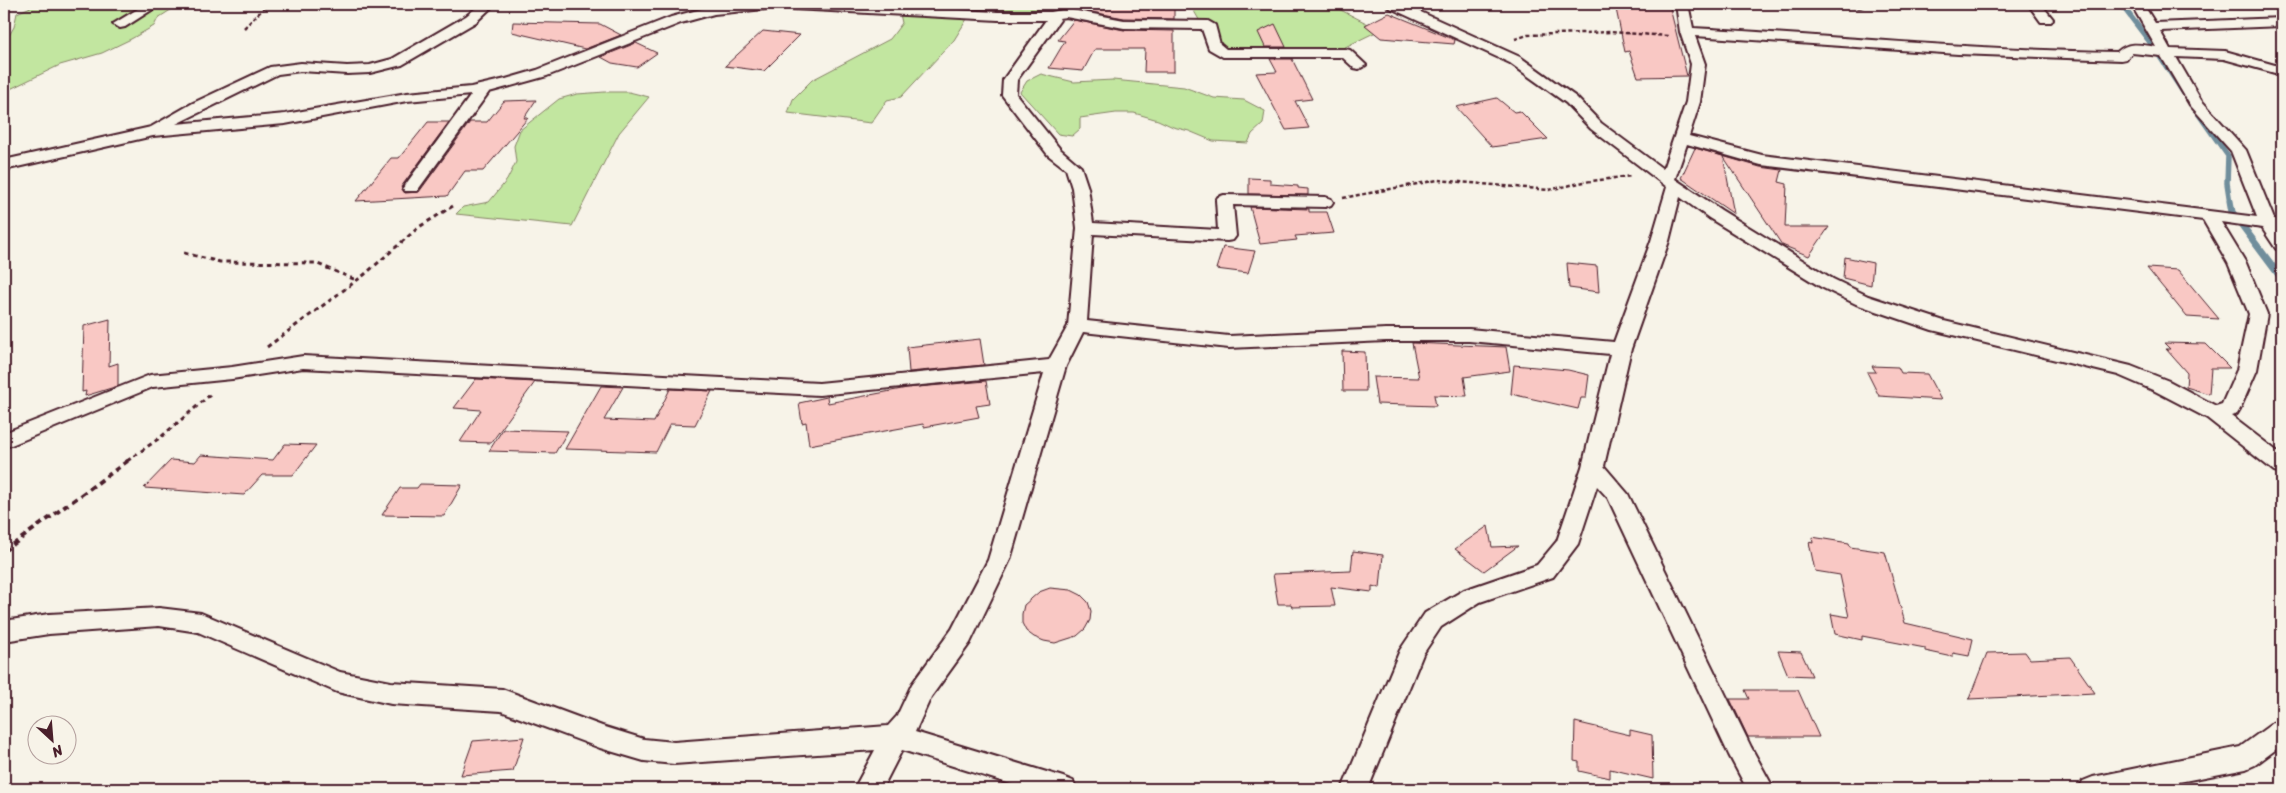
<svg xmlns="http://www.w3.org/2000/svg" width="2286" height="793" font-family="Sriracha,sans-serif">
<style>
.green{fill:#c2e6a0;stroke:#868266}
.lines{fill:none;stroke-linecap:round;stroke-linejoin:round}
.stream-far1{stroke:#708e9c;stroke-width:5.5}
.stream{stroke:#708e9c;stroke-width:7}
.building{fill:#f9c8c4;stroke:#4a1f2b}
.service-casing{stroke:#4a1f2b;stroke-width:10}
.minor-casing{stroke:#4a1f2b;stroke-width:4}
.path-far2{stroke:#4a1f2b;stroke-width:2.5;stroke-dasharray:4 2.5;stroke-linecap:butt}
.path-far1{stroke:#4a1f2b;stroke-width:3;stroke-dasharray:4.5 4;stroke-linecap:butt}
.path{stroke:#4a1f2b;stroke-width:4;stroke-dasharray:6 4.5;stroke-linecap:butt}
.service{stroke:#f7f3e8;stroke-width:8}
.minor{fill:#f7f3e8;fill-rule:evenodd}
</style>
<rect width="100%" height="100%" fill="#f7f3e8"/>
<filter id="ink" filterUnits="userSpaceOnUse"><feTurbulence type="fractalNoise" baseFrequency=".02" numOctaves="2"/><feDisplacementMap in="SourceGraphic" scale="10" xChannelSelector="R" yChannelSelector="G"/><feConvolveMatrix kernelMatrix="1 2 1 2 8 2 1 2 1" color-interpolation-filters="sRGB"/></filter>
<g filter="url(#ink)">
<!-- green -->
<path class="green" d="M 46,4 L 180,4 L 158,18 L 154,26 L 131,39 L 102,53 L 60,65 L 4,92 L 4,44 L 14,27 L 17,13 L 35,5 Z
M 670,4 L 1084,4 L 1071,10 L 1051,15 L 941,13 L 778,4 L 744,5 L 702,11 Z
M 1190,4 L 1329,4 L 1380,30 L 1339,50 L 1234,53 L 1214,46 Z
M 900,14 L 967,19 L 954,40 L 901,97 L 887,100 L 871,123 L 788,113 L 793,99 L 812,80 L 890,39 L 902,23 Z
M 1041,74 L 1074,82 L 1113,80 L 1184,87 L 1214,98 L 1244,100 L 1265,111 L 1263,124 L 1252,134 L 1248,143 L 1213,141 L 1189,131 L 1173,127 L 1158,120 L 1134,113 L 1116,113 L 1080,118 L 1080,129 L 1072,136 L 1058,134 L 1020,92 L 1027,81 Z
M 605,92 L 629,92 L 649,97 L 619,133 L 572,226 L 456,214 L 463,207 L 489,202 L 507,180 L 516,162 L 514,146 L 520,130 L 559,99 L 577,94 Z"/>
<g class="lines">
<!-- stream-far1 -->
<path class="stream-far1" d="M 2121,4 L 2153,46 L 2185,95
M 2195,109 L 2228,156 L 2227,183 L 2230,203"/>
<!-- stream -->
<path class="stream" d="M 2230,201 L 2232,212 L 2282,279"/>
</g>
<!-- building -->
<path class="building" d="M 1081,4 L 1174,4 L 1174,19 L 1124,18 L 1081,10 Z
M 1615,4 L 1669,4 L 1687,76 L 1638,77 L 1629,51 L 1625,52 Z
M 1389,13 L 1455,40 L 1454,44 L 1381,38 L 1365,25 Z
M 1074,20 L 1124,30 L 1174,31 L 1174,72 L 1144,72 L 1145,49 L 1095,49 L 1083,71 L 1049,68 L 1065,41 L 1058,40 Z
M 513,22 L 600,24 L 621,35 L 585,49 L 512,32 Z
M 1275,24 L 1286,47 L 1265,47 L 1258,32 Z
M 763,31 L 800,35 L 764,71 L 725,66 Z
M 636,43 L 657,53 L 637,67 L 612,63 L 601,57 Z
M 1270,59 L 1292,59 L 1312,99 L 1295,101 L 1309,128 L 1286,130 L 1256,73 L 1277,72 Z
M 1497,98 L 1514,112 L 1520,111 L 1548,139 L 1492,147 L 1456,107 Z
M 536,100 L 524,118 L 528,118 L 483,171 L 465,171 L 447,196 L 356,201 L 391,158 L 399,158 L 428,122 L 449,122 L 401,187 L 405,193 L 419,192 L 470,122 L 487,122 L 504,101 Z
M 1695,148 L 1760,167 L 1782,170 L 1779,182 L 1787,184 L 1785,227 L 1829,227 L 1809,256 L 1782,245 L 1723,156 L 1734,214 L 1681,178 Z
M 1249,178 L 1270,179 L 1270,184 L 1298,186 L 1298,188 L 1308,189 L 1308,195 L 1249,194 Z
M 1250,207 L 1309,209 L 1309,212 L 1327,212 L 1334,233 L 1295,236 L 1297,240 L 1260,244 Z
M 1223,247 L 1255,251 L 1248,273 L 1216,269 Z
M 1845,257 L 1873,263 L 1871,285 L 1843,278 Z
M 1567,263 L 1597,266 L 1599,292 L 1569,288 Z
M 2147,268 L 2178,270 L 2219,319 L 2187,317 Z
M 110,319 L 109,366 L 118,363 L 118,386 L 85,396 L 86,391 L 82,392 L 84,326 Z
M 980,339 L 984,365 L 909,372 L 907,347 Z
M 1412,343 L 1506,347 L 1510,371 L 1464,377 L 1467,396 L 1434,395 L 1436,406 L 1377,404 L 1373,377 L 1419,378 Z
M 2164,343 L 2206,344 L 2230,368 L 2211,368 L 2209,394 L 2186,387 L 2187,373 L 2166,349 L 2170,349 Z
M 1342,351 L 1365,352 L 1366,391 L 1343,391 Z
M 1514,365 L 1568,370 L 1589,375 L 1586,398 L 1581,398 L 1578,409 L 1511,394 Z
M 1872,366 L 1898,367 L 1901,373 L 1927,374 L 1941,400 L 1879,396 L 1867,372 L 1876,372 Z
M 476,379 L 535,382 L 491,443 L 460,442 L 481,410 L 454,408 Z
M 986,381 L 990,404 L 976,406 L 979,417 L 924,427 L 923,424 L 809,445 L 806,422 L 802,423 L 799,403 L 827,397 L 828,403 L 907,388 Z
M 601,386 L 623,387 L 604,420 L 654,422 L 670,389 L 712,391 L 695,425 L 670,424 L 656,452 L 565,449 Z
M 503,429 L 568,431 L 555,453 L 489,451 Z
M 285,444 L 316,445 L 293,475 L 262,475 L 244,495 L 144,488 L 171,460 L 195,462 L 201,455 L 273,460 Z
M 420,484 L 462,485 L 444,516 L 382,515 L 400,488 L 417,488 Z
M 1488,526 L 1492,547 L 1518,546 L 1484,571 L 1455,549 Z
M 1812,537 L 1849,543 L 1850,547 L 1885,552 L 1905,623 L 1973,639 L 1969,656 L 1953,653 L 1953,657 L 1925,651 L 1925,648 L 1862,636 L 1862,640 L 1835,634 L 1831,614 L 1849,617 L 1840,575 L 1815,571 L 1809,542 L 1813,543 Z
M 1353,551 L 1383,555 L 1380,588 L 1372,586 L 1372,592 L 1331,587 L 1335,606 L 1292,607 L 1291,604 L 1278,604 L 1273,574 L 1351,571 Z
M 1050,588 L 1071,590 L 1081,595 L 1088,602 L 1091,611 L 1090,620 L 1085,629 L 1077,636 L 1055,643 L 1044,641 L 1034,637 L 1026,631 L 1022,623 L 1022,614 L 1024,605 L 1039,592 Z
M 1778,651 L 1801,652 L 1812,676 L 1788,675 Z
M 2025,652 L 2030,659 L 2070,657 L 2095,693 L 1969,699 L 1987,653 Z
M 1745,690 L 1798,690 L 1819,737 L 1748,737 L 1730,699 L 1749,699 Z
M 1575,722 L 1630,735 L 1630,730 L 1652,735 L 1653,779 L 1610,769 L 1610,778 L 1579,771 L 1579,762 L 1574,761 Z
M 524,737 L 513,771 L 461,775 L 473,741 Z"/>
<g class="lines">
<!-- service casing -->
<g class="service-casing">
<path id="service" d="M 1858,4 L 1860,4"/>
</g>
<!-- minor casing -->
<g class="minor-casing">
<path id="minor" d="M 146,4 L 161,4 L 125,27 L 120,28 L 113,24 Z
M 481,4 L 495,4 L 476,22 L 402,65 L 370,73 L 347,74 L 301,71 L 278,74 L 176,124 L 285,114 L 407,93 L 471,87 L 506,79 L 537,70 L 671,17 L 713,6 L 737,4 L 843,4 L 998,12 L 1051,12 L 1067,9 L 1124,20 L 1208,21 L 1215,25 L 1220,44 L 1226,49 L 1345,49 L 1350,50 L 1366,65 L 1359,69 L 1354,68 L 1342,57 L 1223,57 L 1209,49 L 1202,29 L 1124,28 L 1066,17 L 1059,18 L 1060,20 L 1017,80 L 1016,94 L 1060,149 L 1081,167 L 1088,188 L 1093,223 L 1218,230 L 1216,200 L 1218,197 L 1224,195 L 1325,197 L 1331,199 L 1333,202 L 1331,205 L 1325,207 L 1233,205 L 1236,236 L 1233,240 L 1227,241 L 1093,234 L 1087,321 L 1229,336 L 1386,329 L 1469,329 L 1614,342 L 1651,241 L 1667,187 L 1591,129 L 1566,103 L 1510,63 L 1388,7 L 1387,4 L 1403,4 L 1520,57 L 1576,97 L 1601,123 L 1663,169 L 1686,102 L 1691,64 L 1680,32 L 1676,4 L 1688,4 L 1693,28 C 1835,36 1976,50 2117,52 C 2129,41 2141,45 2156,47 L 2131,4 L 2143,4 L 2155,23 L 2282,18 L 2282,26 L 2160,31 L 2170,49 L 2225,51 L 2282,67 L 2282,75 L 2224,59 L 2176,57 L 2201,100 L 2246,150 L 2274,219 L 2282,220 L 2282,230 L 2280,230 L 2282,233 L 2282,250 L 2276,249 L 2262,228 L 2221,222 L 2246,263 L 2267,314 L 2257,370 L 2240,409 L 2237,414 L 2231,416 L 2282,455 L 2282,473 L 2274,471 L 2207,418 L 2155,391 L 2118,375 L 1932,330 L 1856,304 L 1821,287 L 1709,218 L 1680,197 L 1669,241 L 1631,349 L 1604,466 L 1628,494 L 1751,747 L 1774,789 L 1747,789 L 1729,755 L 1608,498 L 1597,486 L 1578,544 L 1553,577 L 1480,602 L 1441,627 L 1423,654 L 1368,789 L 1342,789 L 1400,650 L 1425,613 L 1464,590 L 1537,565 L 1557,541 L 1582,467 L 1610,354 L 1469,341 L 1386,341 L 1229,348 L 1083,332 L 1066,366 L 1010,560 L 970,643 L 931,697 L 915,732 L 1063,777 L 1073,781 L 1076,789 L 1026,789 L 902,750 L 882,789 L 854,789 L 875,750 L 674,764 L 644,761 L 600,748 L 501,711 L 391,704 L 337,692 L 198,632 L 159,626 L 49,634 L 4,641 L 4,621 L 49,614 L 159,608 L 201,613 L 340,672 L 391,682 L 502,689 L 602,726 L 644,739 L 674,742 L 888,726 L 897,716 L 912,684 L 952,629 L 988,560 L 1044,373 L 819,395 L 303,368 L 232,379 L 153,387 L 4,448 L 4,433 L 150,375 L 232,367 L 303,356 L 819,383 L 1049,360 L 1068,326 L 1077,228 L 1072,188 L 1066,169 L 1048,155 L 1002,95 L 1003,80 L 1046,20 L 998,20 L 775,8 L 714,14 L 681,23 L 547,76 L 489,92 L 417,191 L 405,191 L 403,188 L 471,95 L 407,101 L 285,124 L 153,136 L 4,170 L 4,160 L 151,127 L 193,103 L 270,67 L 301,63 L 347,66 L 370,65 L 392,59 L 466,16 ZM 1695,36 L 1958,54 L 2121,60 L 2126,59 L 2132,53 L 2161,56 L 2190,105 L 2231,151 L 2257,217 L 1762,155 L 1689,136 L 1700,102 L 1705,64 ZM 1687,144 L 1761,165 L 2203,220 L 2228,263 L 2249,314 L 2237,370 L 2222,404 L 2216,406 L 2169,381 L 2131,366 L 1944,321 L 1868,296 L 1833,279 L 1721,210 L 1675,179 Z
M 2028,4 L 2041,4 L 2053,19 L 2051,22 L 2041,22 Z
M 2282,720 L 2282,745 L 2255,765 L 2246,769 L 2143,789 L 2079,789 L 2083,781 L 2093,777 L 2240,747 L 2273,723 Z"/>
</g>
<!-- path-far2 -->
<path class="path-far2" d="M 244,28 L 268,4
M 1515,39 L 1528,35 L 1610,32 L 1668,36
M 1343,198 L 1438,180 L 1549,190 L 1584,182 L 1631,176"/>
<!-- path-far1 -->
<path class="path-far1" d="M 184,253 L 220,262 L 315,263 L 356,280
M 267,347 L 364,275 L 419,227 L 453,206
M 127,461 L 161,437 L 210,395"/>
<!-- path -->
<path class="path" d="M 4,551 L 129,460"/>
<!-- service -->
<use href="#service" class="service"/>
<!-- minor -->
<use href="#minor" class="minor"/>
</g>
</g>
<!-- margin -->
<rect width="2286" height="793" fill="none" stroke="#f7f3e8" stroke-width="20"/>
<rect x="10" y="10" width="2266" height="773" fill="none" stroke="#4a1f2b" stroke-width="2" filter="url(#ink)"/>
<!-- north arrow -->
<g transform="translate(52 740) rotate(154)"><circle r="24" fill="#f7f3e8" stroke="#b29e9c"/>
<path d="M0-4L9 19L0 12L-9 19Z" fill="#4a1f2b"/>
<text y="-8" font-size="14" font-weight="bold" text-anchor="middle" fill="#4a1f2b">N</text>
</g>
</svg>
